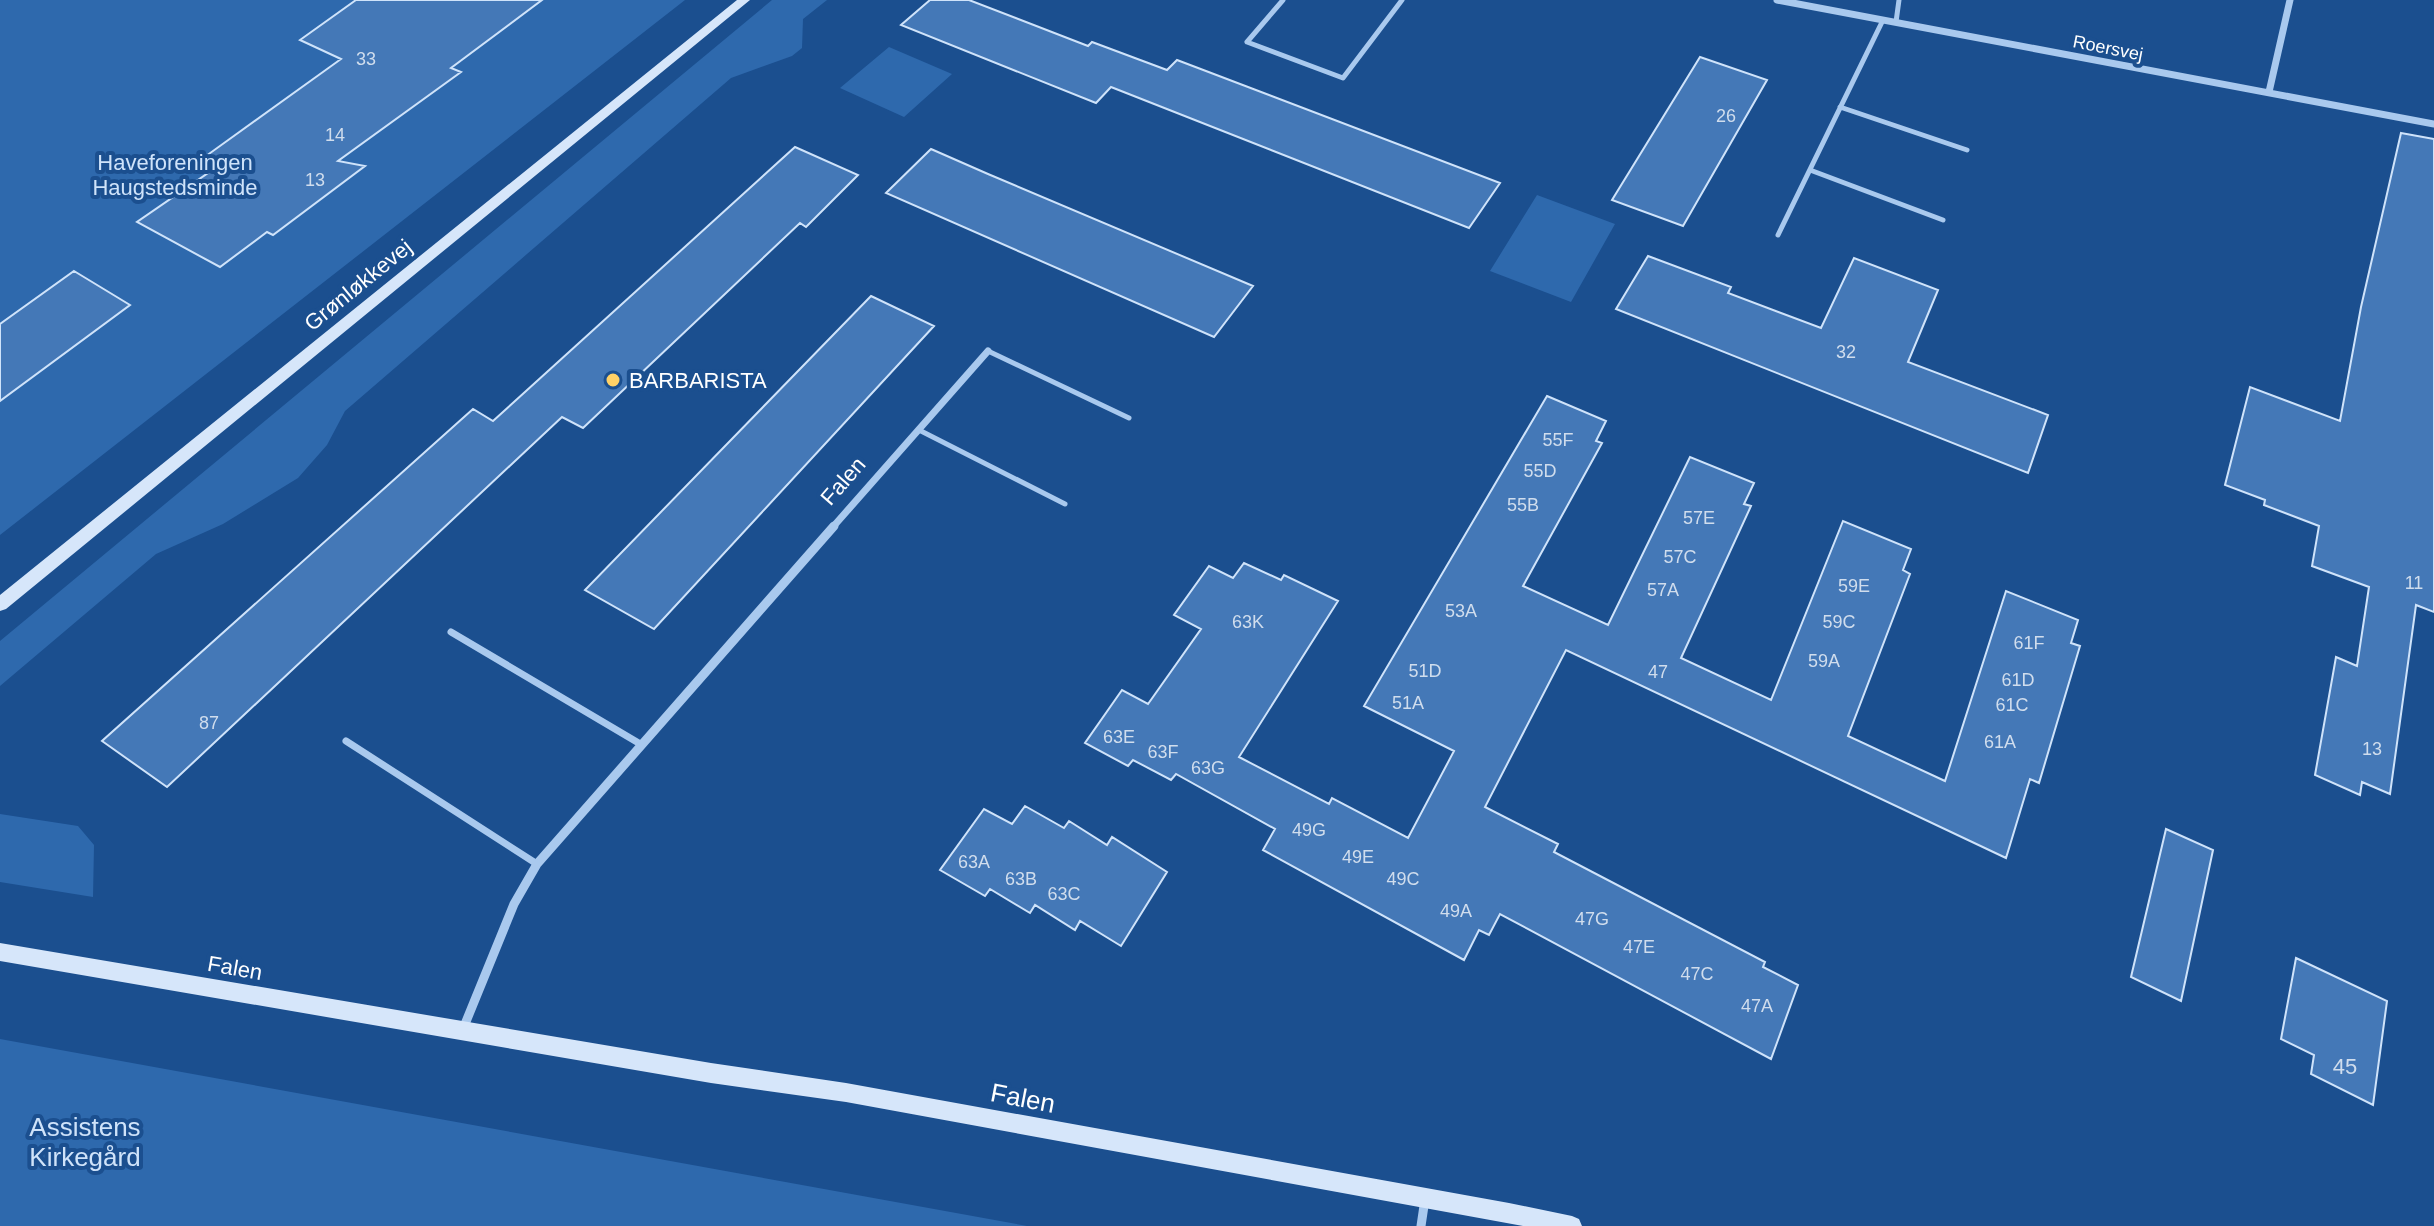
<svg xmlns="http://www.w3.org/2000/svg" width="2434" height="1226" font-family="Helvetica,sans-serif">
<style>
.green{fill:#2e69ad}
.building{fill:#4478b7;stroke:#cfe3fa;stroke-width:2}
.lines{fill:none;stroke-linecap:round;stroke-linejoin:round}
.lane-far1{stroke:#a9c9ee;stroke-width:5}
.lane{stroke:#a9c9ee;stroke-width:7}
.street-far1{stroke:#a9c9ee;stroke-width:7}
.street{stroke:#a9c9ee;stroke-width:9}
.secondary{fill:#d6e6fa;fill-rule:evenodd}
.poi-dot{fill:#ffd166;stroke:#1b4f8f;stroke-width:3}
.labels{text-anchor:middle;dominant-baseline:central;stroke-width:8;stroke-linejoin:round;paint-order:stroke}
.far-street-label{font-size:18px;fill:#fff;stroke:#1b4f8f}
.number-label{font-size:18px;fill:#d0dded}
.park-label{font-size:22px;fill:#cfe3fa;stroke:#1b4f8f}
.street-label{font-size:22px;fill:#fff;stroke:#1b4f8f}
.poi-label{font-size:22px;fill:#fff;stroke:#1b4f8f;text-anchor:start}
.near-number-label{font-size:22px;fill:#d0dded}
.near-street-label{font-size:26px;fill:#fff;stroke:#1b4f8f}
.near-park-label{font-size:26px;fill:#cfe3fa;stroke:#1b4f8f}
</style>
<rect width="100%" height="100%" fill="#1b4f8f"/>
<!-- green -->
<path class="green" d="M 0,0 L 685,0 L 0,535 Z
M 772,0 L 827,0 L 803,19 L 802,48 L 792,56 L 731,78 L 345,411 L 327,445 L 298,478 L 223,524 L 156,554 L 0,686 L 0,641 Z
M 889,47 L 952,74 L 904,117 L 840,88 Z
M 1537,195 L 1615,224 L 1571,302 L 1490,271 Z
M 0,814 L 78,826 L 94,845 L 93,897 L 0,882 Z
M 0,1039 L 1027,1226 L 0,1226 Z"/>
<!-- building -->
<path class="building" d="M 356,0 L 542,0 L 451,68 L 461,72 L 338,161 L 365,166 L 273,235 L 267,232 L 220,267 L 137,222 L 221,164 L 206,156 L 341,59 L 300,40 Z
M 930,0 L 969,0 L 1088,46 L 1092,42 L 1167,70 L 1177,60 L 1500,183 L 1469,228 L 1111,87 L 1096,103 L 901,25 Z
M 1700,57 L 1767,80 L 1683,226 L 1612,200 Z
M 2401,133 L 2434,139 L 2434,612 L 2416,605 L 2390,794 L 2362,782 L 2360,795 L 2315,775 L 2336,657 L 2357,666 L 2369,587 L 2312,566 L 2319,526 L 2264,505 L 2265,500 L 2225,485 L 2250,387 L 2340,421 L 2361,307 Z
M 795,147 L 858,175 L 806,227 L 800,223 L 583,428 L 562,417 L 167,787 L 102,741 L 473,409 L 493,421 Z
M 931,149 L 988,174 L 1253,286 L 1214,337 L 886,193 Z
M 1648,256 L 1731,287 L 1728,293 L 1821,328 L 1854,258 L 1938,290 L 1908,362 L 2048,415 L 2028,473 L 1616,309 Z
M 74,271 L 130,305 L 0,401 L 0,324 Z
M 871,296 L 934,326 L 654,629 L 585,590 Z
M 1547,396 L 1606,421 L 1596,441 L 1602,443 L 1523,586 L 1608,625 L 1690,457 L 1754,483 L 1744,504 L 1751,506 L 1681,658 L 1771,700 L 1843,521 L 1911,549 L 1903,570 L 1910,574 L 1848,736 L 1945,781 L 2006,591 L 2078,620 L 2071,643 L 2080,646 L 2039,783 L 2030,779 L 2006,858 L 1566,650 L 1485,807 L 1558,844 L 1554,852 L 1765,962 L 1763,967 L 1798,985 L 1771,1059 L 1500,914 L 1489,935 L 1479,930 L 1464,960 L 1263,850 L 1275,829 L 1176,774 L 1171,780 L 1133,760 L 1128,766 L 1085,743 L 1122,690 L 1148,704 L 1201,629 L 1174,615 L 1209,566 L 1233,578 L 1244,563 L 1281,580 L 1284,575 L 1338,601 L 1239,757 L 1329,804 L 1332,798 L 1408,838 L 1454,751 L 1364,706 Z
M 1025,806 L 1064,828 L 1069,821 L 1107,845 L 1112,837 L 1167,872 L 1121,946 L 1080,921 L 1075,930 L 1035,905 L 1030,913 L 990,889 L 985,896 L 940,870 L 984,809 L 1012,824 Z
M 2166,829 L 2213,850 L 2181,1001 L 2131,977 Z
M 2296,958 L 2387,1001 L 2373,1105 L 2311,1074 L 2314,1055 L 2281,1039 Z"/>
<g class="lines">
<!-- lane-far1 -->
<path class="lane-far1" d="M 1283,0 L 1247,42 L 1343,78 L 1402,0
M 1896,22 L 1899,0
M 1840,107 L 1967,150
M 1810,170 L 1943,220
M 1778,235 L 1883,20
M 988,351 L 1129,418
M 919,430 L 1065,504"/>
<!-- lane -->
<path class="lane" d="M 451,632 L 642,745
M 346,741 L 537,864"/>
<!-- street-far1 -->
<path class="street-far1" d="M 1777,0 L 2434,124
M 2269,92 L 2290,0
M 832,528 L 988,351"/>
<!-- street -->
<path class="street" d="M 463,1029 L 514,904 L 537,864 L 834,526
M 1421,1226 L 1425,1199"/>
<!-- secondary -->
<path class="secondary" d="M 737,0 L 750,0 L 6,609 L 0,611 L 0,595 Z
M 0,943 L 711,1063 L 846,1083 L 1509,1203 L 1572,1216 L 1579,1219 L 1582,1226 L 1523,1226 L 846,1102 L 711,1083 L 0,961 Z"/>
</g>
<!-- markers -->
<circle class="poi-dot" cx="613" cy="380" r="8"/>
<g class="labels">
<!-- far-street labels -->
<g class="far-street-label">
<text transform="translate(2108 48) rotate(11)">Roersvej</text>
</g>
<!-- number labels -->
<g class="number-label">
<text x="366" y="59">33</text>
<text x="1726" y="116">26</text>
<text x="335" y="135">14</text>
<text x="315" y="180">13</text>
<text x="1846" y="352">32</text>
<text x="1558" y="440">55F</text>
<text x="1540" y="471">55D</text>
<text x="1523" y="505">55B</text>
<text x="1699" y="518">57E</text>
<text x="1680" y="557">57C</text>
<text x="2414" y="583">11</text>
<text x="1854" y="586">59E</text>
<text x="1663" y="590">57A</text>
<text x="1461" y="611">53A</text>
<text x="1248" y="622">63K</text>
<text x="1839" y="622">59C</text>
<text x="2029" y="643">61F</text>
<text x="1824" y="661">59A</text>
<text x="1425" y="671">51D</text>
<text x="1658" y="672">47</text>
<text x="2018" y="680">61D</text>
<text x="1408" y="703">51A</text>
<text x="2012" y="705">61C</text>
<text x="209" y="723">87</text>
<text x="1119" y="737">63E</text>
<text x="2000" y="742">61A</text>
<text x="2372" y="749">13</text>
<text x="1163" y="752">63F</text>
<text x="1208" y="768">63G</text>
<text x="1309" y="830">49G</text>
<text x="1358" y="857">49E</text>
<text x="974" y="862">63A</text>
<text x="1021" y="879">63B</text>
<text x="1403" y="879">49C</text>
<text x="1064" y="894">63C</text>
<text x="1456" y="911">49A</text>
<text x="1592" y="919">47G</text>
<text x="1639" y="947">47E</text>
<text x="1697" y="974">47C</text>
<text x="1757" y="1006">47A</text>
</g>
<!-- park labels -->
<g class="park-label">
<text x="175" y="162">Haveforeningen<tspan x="175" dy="25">Haugstedsminde</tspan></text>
</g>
<!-- street labels -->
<g class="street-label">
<text transform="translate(358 285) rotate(-39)">Grønløkkevej</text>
<text transform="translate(843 481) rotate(-49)">Falen</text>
<text transform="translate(235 968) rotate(10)">Falen</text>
</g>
<!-- poi labels -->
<g class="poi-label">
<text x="629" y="380">BARBARISTA</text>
</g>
<!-- near-number labels -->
<g class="near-number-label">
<text x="2345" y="1066">45</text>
</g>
<!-- near-street labels -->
<g class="near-street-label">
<text transform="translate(1023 1098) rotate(11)">Falen</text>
</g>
<!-- near-park labels -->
<g class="near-park-label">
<text x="85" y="1127">Assistens<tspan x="85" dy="30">Kirkegård</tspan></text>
</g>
</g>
</svg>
